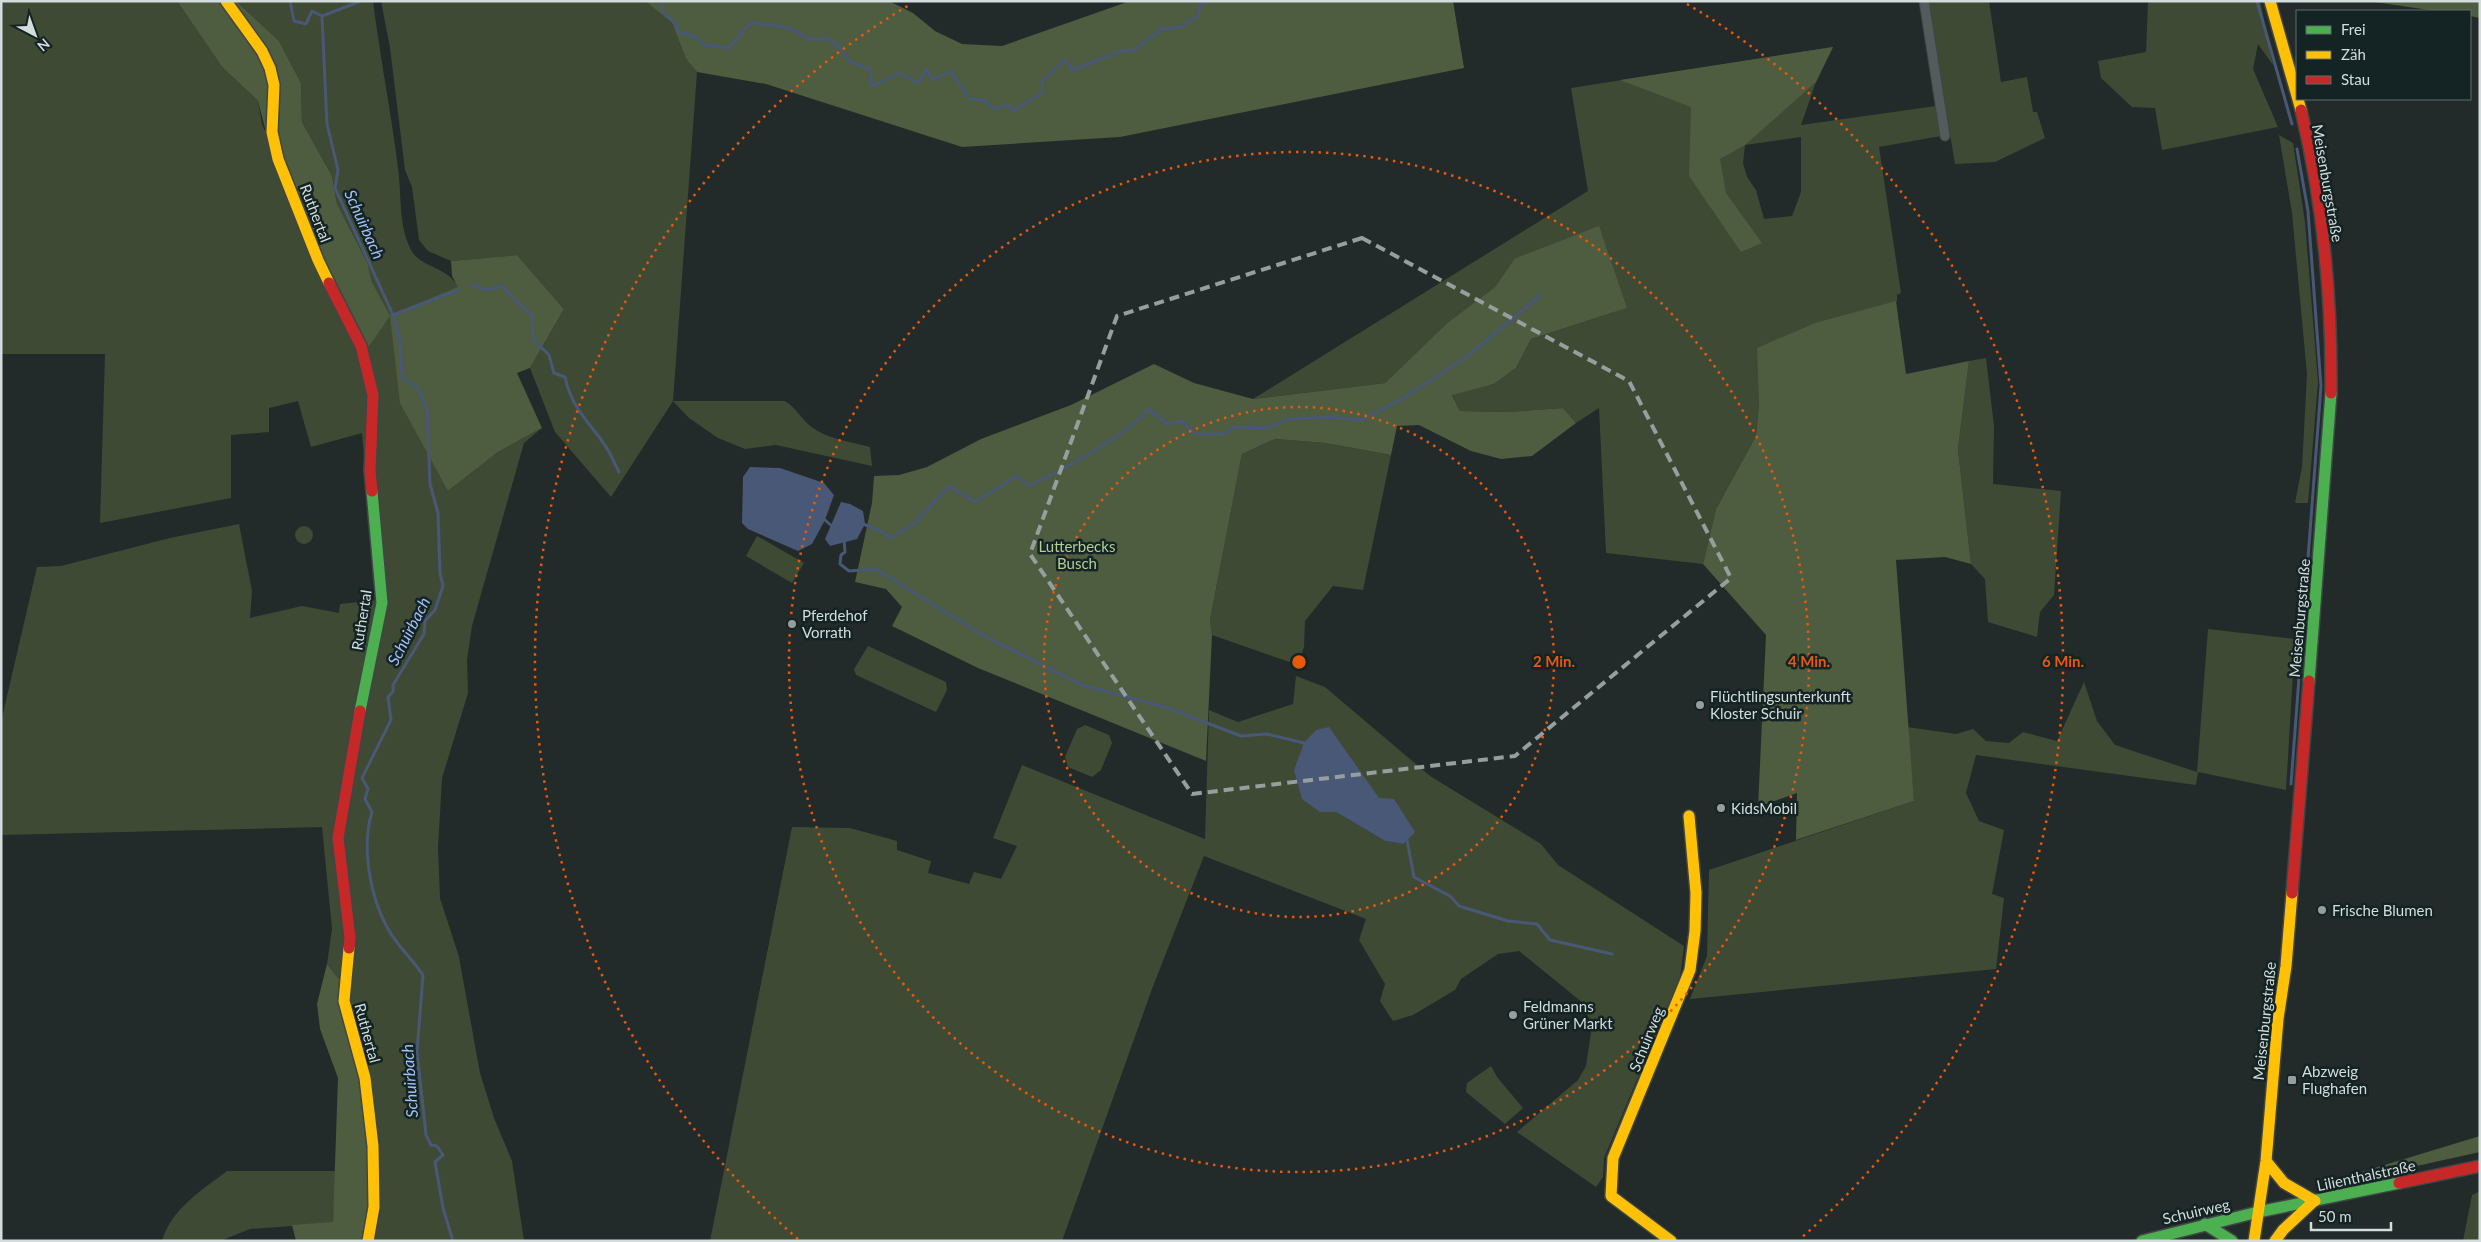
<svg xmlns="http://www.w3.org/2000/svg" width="2481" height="1242" font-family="Lato,sans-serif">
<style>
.green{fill:#3f4a35;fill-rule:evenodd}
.forest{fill:#4e5c3f}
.water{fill:#485876}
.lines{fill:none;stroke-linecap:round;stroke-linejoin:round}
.stream{stroke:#485876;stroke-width:3}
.street-casing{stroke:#3f4646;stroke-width:11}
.fast-casing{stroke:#3f4646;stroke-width:14}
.slow-casing{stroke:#3f4646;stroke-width:14}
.jam-casing{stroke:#3f4646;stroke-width:14}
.street{stroke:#535b5d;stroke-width:9}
.fast{stroke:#4caf50;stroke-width:11}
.slow{stroke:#ffc107;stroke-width:11}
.jam{stroke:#c62828;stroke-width:11}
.marked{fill:none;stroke:#969e9e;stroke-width:4;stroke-dasharray:10 6;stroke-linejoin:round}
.ring{fill:none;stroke:#e8590c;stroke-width:2.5;stroke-dasharray:2.5 5}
.poi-dot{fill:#969e9e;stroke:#142323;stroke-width:2}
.labels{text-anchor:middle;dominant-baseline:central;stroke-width:5;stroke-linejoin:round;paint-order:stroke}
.street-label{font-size:15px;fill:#d4dddd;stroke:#142323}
.park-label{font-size:15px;fill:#b4cf93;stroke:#142323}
.poi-label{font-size:15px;fill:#d4dddd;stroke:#142323;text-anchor:start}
.water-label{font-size:16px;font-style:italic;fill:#a3c1f9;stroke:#142323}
.centre{fill:#e8590c;stroke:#142323;stroke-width:2.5}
.ring-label{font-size:15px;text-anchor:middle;font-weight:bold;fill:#e8590c;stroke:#142323;stroke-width:5;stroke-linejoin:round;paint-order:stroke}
</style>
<rect width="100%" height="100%" fill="#222a2a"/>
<!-- green -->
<path class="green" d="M 1,1 L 177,1 L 222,67 L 258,101 L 262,124 L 357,348 L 369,389 L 366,478 L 362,433 L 311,447 L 298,401 L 269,408 L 269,432 L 231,435 L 231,498 L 100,523 L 105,354 L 1,354 Z
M 236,1 L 373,1 C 380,57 391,112 398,168 C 402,196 398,224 411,250 C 421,268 446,266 458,286 L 448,491 L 498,452 L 542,428 L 524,443 L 472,626 L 467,660 L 468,693 L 442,778 L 438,848 L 440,898 L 459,957 L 480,1073 L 494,1118 L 512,1161 L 524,1241 L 372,1241 L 349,1017 L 342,825 L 387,594 L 366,351 L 390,315 L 372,282 L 368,264 L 337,204 L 332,176 L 302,122 L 301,83 L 279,41 Z
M 381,1 L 645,1 L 672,23 L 686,59 L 697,72 L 673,401 L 785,401 C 797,408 802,421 813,428 C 828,439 852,442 870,447 L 872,466 L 776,445 L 745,449 L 718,438 L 689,418 L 673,401 L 611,497 L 555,432 L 530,368 L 564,309 L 517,255 L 451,261 L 428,251 L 419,240 L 412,187 L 405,170 L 390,48 Z
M 1928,1 L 1989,1 L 2001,82 L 2027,77 L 2033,112 L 2037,112 L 2045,138 L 1995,162 L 1955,164 Z
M 2148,1 L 2260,1 L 2273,65 L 2258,44 L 2253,69 L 2278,127 L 2162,150 L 2155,108 L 2132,107 L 2101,78 L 2098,61 L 2146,52 Z
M 1833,47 L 1816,82 L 1801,125 L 1936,106 L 1941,136 L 1879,147 L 1901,293 L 1897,295 L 1897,301 L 1759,402 L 1756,436 L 1716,509 L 1703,564 L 1606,553 L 1599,408 L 1576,423 L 1563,408 L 1507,412 L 1460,411 L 1452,394 L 1494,384 L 1516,368 L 1531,339 L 1627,308 L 1514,259 L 1495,287 L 1447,323 L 1385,383 L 1253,399 L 1588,191 L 1571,88 ZM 1801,137 L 1801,192 L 1792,216 L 1764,219 L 1756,190 L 1747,177 L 1743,163 L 1745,145 Z
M 2279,135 L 2293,143 L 2305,222 L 2318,382 L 2308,503 L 2295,503 L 2302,467 L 2307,374 L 2292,213 Z
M 1986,358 L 1994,426 L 1993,484 L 2061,491 L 2054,595 L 2040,612 L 2037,637 L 1988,622 L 1985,579 L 1971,564 L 1958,449 L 1969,361 Z
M 1275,439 L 1325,443 L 1391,455 L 1363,590 L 1333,586 L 1305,621 L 1304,647 L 1298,665 L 1212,635 L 1210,620 L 1242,454 Z
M 239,524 L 252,591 L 250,618 L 302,606 L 339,613 L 340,604 L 379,600 L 336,826 L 345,939 L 339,979 L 327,964 L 332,929 L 322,827 L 1,835 L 1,722 L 37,567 L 61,566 L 170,538 Z
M295 535a9 9 0 1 1 18 0a9 9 0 1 1-18 0Z
M 757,536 L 804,563 L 792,583 L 746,556 Z
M 2208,629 L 2295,639 L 2286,790 L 2198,772 L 2196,785 L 1976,755 L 1966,793 L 1979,821 L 2004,830 L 1992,894 L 2004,898 L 1996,969 L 1690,999 L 1707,956 L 1709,870 L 1914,801 L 1907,727 L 1956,734 L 1973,729 L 1986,741 L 2009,743 L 2023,732 L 2057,741 L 2084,682 L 2097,721 L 2115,745 L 2197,772 Z
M 868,646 L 946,682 L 947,690 L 936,712 L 856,675 L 854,669 Z
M 1296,676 L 1325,687 L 1430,776 L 1541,844 L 1558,865 L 1684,946 L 1680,977 L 1604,1158 L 1603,1177 L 1596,1187 L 1517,1132 L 1578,1080 L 1586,1066 L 1592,1026 L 1583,1003 L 1519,951 L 1498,954 L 1461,979 L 1455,990 L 1413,1015 L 1393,1021 L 1380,1001 L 1385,984 L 1359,940 L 1366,919 L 1204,856 L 1152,989 L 1062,1241 L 710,1241 L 792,827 L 850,828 L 897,841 L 897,850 L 931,861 L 928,873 L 969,884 L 974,872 L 1001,879 L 1017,846 L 993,838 L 1022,765 L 1205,839 L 1209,710 L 1238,722 L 1293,704 ZM 1336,812 L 1403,844 L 1385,841 Z
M 1085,725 L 1109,735 L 1112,743 L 1101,770 L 1092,777 L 1068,767 L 1065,757 L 1077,729 Z
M 1491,1066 L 1497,1077 L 1523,1108 L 1505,1124 L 1466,1092 L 1467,1083 Z
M 227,1171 L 336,1171 L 333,1223 L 250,1229 L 220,1241 L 162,1241 C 171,1209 202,1190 227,1171 Z
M 2480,1191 L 2480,1241 L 2463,1241 L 2472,1195 Z"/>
<!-- forest -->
<path class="forest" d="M 177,1 L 236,1 L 279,41 L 301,83 L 302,122 L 332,176 L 337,204 L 368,264 L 372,282 L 390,315 L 458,287 L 452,276 L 451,261 L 517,255 L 564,309 L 530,368 L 517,373 L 542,428 L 498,452 L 448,491 L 400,403 L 390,316 L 366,351 L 269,144 L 258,101 L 222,67 Z
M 645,1 L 889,1 L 913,13 L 935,31 L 962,44 L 1002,46 L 1130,1 L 1453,1 L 1464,68 L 1120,137 L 962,147 L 766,84 L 697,72 L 686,59 L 672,23 Z
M 2368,1 L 2480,1 L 2480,18 L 2470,16 L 2470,11 L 2436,11 Z
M 1833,47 L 1816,82 L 1745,145 L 1720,159 L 1726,193 L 1762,243 L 1741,252 L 1689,176 L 1691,107 L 1620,80 Z
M 1599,226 L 1627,308 L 1531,339 L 1516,368 L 1494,384 L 1452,395 L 1460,411 L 1507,412 L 1563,408 L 1576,423 L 1532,456 L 1501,459 L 1471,451 L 1419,425 L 1397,426 L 1391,455 L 1325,443 L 1275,439 L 1242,454 L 1210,620 L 1212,635 L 1206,761 L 978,668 L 892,626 L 902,607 L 886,589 L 855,582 L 872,503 L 874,476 L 899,475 L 927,467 L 981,439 L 1071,405 L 1154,364 L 1194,383 L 1253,399 L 1385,383 L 1447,323 L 1495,287 L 1514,259 Z
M 1896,301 L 1906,374 L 1969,361 L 1958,449 L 1971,564 L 1945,557 L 1896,560 L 1914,801 L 1796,840 L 1797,793 L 1758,807 L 1766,635 L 1703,564 L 1716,509 L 1756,436 L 1759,402 L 1757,348 L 1815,323 Z
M 327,964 L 339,979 L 341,1008 L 357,1063 L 372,1185 L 364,1241 L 296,1241 L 292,1225 L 333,1222 L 338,1078 L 320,1029 L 317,1004 Z
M 2480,1136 L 2480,1152 L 2394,1171 L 2335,1180 Z"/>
<!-- water -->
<path class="water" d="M 750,467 L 780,468 L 824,483 L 834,495 L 825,520 L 812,544 L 798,551 L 748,529 L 742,523 L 743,477 Z
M 841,502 L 850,504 L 863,511 L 865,524 L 857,539 L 830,546 L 825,539 Z
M 1329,727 L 1379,798 L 1394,799 L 1415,832 L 1403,844 L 1385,841 L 1336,812 L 1320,812 L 1302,799 L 1294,770 L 1304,743 L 1316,730 Z"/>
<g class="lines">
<!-- stream -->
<path class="stream" d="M 290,1 L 294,21 L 306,24 L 312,11 L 322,16 L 327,124 L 338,170 L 335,188 L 393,315 L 400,341 L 402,377 L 418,388 L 427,410 L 430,484 L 438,513 L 440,573 L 443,586 L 435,610 L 425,621 L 424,634 L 393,685 L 393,692 L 388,697 L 391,720 L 362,778 L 368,789 L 365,799 L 372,812 C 360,851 372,909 396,941 C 405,953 415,963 423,975 L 417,1052 L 426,1135 L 431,1145 L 437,1146 L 443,1155 L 435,1162 L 443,1208 L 453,1241
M 663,1 L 662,11 L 674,22 L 679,32 L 696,37 L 704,45 L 729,48 L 750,23 C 767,24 795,26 807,39 L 828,39 L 838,46 L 850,62 L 870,69 L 872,86 L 900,73 L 918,83 L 927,69 L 932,80 L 950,71 L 970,99 L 984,100 L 994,109 L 1007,105 L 1013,111 L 1043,92 L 1042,81 L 1065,60 L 1073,70 L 1121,51 L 1133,51 L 1162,29 L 1181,27 L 1198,16 L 1200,4 L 1210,1
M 2257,1 L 2292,124
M 322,16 L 361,1
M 472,285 L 487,290 L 503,286 C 511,298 522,306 532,316 L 533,339 L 549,355 L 554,373 L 565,377 C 571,406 586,419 602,441 C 609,450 614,462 619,472
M 393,315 L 459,290
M 825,520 L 834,528
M 863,524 L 881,531 L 890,538 L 914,524 L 949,486 L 975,502 L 1017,476 L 1028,486 C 1065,469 1122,438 1149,409 L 1167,424 L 1181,421 L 1196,434 L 1224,434 L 1233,427 L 1268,428 L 1288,419 L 1327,417 L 1361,420 L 1400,400 L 1465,358 L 1541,295
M 844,540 L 845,552 L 841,555 L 840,564 L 849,571 L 876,569 L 986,637 L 1082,685 L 1168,708 L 1241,736 L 1267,734 L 1304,743 L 1307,745
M 2291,784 L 2321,386 L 2308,211 L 2297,149
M 1405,837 L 1407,840 L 1414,877 L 1450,896 L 1459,906 L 1508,921 L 1537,924 L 1550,940 L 1612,954"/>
<!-- street casing -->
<g class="street-casing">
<path id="street" d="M 1924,1 L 1945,136"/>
</g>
<!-- fast casing -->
<g class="fast-casing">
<path id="fast" d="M 2309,681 L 2331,393
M 360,711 L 382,603 L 372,491
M 2205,1224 L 2232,1241
M 2142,1241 L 2258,1212 L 2399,1183"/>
</g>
<!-- slow casing -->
<g class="slow-casing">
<path id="slow" d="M 226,1 L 262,51 L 270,68 L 274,85 L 272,132 L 278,159 L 318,260 L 329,283
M 2270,1 L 2301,110
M 349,948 L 344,1001 L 365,1078 L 373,1146 L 374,1207 L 368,1241
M 2266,1161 L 2284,1183 L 2315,1201
M 1671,1241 L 1611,1196 L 1613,1158 L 1690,970 L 1695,931 L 1696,893 L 1689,816
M 2254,1241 L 2266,1161 L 2278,1019 L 2286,966 L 2292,893
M 2275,1241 L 2283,1230 L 2313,1202"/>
</g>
<!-- jam casing -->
<g class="jam-casing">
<path id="jam" d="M 2301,110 C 2323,203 2332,297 2331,393
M 329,283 L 361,346 L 373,395 L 370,471 L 372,491
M 2292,893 L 2309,681
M 349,948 L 350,938 L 338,838 L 360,711
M 2399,1183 L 2480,1166"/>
</g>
<!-- street -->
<use href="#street" class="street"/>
<!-- fast -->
<use href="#fast" class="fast"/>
<!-- slow -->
<use href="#slow" class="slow"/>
<!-- jam -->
<use href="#jam" class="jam"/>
</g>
<!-- marked area -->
<path class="marked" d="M 1362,238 L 1629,381 L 1731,578 L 1515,756 L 1192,794 L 1030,554 L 1117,316 Z"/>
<!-- distance rings -->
<g class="ring">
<circle cx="1299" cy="662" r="255"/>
<circle cx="1299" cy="662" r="510"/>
<path d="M798 1239A764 764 0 0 1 911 4M1687 4A764 764 0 0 1 1800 1239"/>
</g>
<!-- markers -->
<g class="poi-dot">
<circle cx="792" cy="624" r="5"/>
<circle cx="1700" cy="705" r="5"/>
<circle cx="1721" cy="808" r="5"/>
<circle cx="2322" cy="910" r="5"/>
<circle cx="1513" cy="1015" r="5"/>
<rect x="2287" y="1075" width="10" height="10" rx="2.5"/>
</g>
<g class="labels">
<!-- street labels -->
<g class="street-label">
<text transform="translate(2328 183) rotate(80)">Meisenburgstraße</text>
<text transform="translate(316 213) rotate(69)">Ruthertal</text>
<text transform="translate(2299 618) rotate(-85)">Meisenburgstraße</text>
<text transform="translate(361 620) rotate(-81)">Ruthertal</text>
<text transform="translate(2264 1021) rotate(-84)">Meisenburgstraße</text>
<text transform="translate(368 1033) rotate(75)">Ruthertal</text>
<text transform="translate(1646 1039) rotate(-68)">Schuirweg</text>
<text transform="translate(2366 1175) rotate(-12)">Lilienthalstraße</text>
<text transform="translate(2196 1211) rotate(-13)">Schuirweg</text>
</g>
<!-- park labels -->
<g class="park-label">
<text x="1077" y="546">Lutterbecks<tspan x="1077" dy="17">Busch</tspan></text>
</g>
<!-- poi labels -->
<g class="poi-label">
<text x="802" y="615">Pferdehof<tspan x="802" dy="17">Vorrath</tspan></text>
<text x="1710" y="696">Flüchtlingsunterkunft<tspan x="1710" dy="17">Kloster Schuir</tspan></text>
<text x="1731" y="808">KidsMobil</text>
<text x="2332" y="910">Frische Blumen</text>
<text x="1523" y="1006">Feldmanns<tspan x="1523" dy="17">Grüner Markt</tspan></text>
<text x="2302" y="1071">Abzweig<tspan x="2302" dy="17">Flughafen</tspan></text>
</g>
<!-- water labels -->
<g class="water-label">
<text transform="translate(365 224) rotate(66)">Schuirbach</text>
<text transform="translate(408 631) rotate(-63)">Schuirbach</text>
<text transform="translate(409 1081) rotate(-94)">Schuirbach</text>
</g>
</g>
<circle cx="1299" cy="662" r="8" class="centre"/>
<g class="ring-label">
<text x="1554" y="667">2 Min.</text>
<text x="1809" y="667">4 Min.</text>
<text x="2063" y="667">6 Min.</text>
</g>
<!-- border -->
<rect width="2481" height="1242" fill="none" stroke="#d4dddd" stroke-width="5"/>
<!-- legend -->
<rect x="2296" y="10" width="175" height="90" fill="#142323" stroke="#616d6d"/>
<rect x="2306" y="26" width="25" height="8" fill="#4caf50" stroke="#616d6d"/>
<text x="2341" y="35" font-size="15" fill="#d4dddd">Frei</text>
<rect x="2306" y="51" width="25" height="8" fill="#ffc107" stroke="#616d6d"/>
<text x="2341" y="60" font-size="15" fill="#d4dddd">Zäh</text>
<rect x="2306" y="76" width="25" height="8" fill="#c62828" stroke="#616d6d"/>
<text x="2341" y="85" font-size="15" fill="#d4dddd">Stau</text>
<!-- north arrow -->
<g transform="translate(35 35) rotate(139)" stroke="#142323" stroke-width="4" paint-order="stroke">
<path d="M0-4L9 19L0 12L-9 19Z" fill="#d4dddd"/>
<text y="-8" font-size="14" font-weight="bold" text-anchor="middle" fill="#d4dddd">N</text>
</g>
<!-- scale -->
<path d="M2311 1222v8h80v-8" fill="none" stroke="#d4dddd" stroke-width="2.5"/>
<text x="2318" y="1222" font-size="15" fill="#d4dddd" stroke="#142323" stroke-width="4" paint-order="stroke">50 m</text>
</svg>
